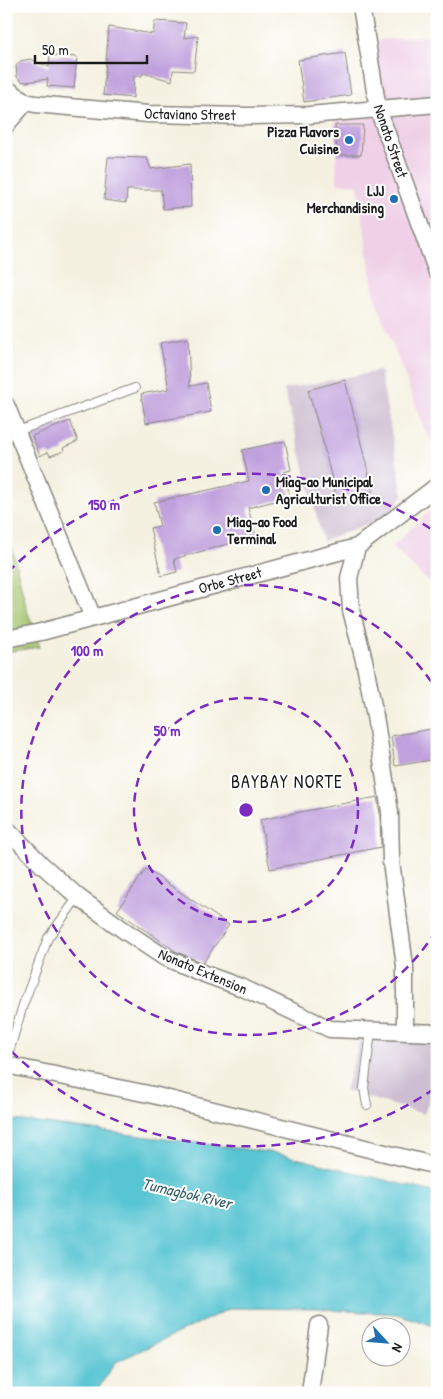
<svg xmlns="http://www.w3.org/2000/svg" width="443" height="1399" font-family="'Patrick Hand',sans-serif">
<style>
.built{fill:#efd0e6}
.industrial{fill:#cdbed2}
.green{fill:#a4c46d;stroke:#607044}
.water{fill:#59c5d3;stroke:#3a7078}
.building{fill:#c0a0dd}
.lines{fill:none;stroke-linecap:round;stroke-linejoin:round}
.service-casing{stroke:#88867e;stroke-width:10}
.minor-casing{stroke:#88867e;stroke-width:19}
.service{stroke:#fff;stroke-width:8}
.minor{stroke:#fff;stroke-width:16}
.ring{fill:none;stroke:#7b2cbf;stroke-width:2.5;stroke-dasharray:9 6}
.poi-dot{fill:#1f6fb2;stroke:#fff;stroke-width:2}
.labels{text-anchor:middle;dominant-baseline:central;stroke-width:4;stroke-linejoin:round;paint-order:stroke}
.street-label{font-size:15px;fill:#1c1c1c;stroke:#fff}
.poi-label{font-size:15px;font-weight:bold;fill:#1c1c1c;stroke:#fff;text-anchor:end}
.water-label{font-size:16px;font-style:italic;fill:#346065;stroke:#fff}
.quarter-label{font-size:18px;letter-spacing:1px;fill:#1c1c1c;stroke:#fff}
.centre{fill:#7b2cbf;stroke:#fff;stroke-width:2.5}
.ring-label{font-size:15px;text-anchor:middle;font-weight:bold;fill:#7b2cbf;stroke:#fff;stroke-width:4;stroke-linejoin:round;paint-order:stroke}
</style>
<rect width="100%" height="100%" fill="#fff"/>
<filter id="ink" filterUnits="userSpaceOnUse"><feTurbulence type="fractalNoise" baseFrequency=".02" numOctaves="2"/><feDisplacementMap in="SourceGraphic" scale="10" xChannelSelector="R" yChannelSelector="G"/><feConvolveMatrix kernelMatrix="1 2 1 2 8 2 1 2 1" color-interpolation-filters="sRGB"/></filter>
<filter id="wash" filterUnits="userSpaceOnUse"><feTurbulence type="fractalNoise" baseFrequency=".0096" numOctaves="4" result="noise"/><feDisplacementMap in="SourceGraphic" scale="20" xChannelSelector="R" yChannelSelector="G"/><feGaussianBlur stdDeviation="1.12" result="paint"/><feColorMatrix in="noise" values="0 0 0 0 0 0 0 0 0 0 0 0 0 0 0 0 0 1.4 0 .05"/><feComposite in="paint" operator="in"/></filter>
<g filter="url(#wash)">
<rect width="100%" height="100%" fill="#f5f1e1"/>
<!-- built -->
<path class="built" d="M 437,35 L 437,450 L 425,430 L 374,295 L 358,185 L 337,183 L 335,115 L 373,100 L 379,40 Z
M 437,504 L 437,574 L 429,582 L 392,547 Z"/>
<!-- industrial -->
<path class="industrial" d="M 380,371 L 403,495 L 387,516 L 323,541 L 284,389 Z
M 404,1023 L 437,1026 L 437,1078 L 424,1114 L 345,1091 L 363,1029 Z"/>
<!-- green -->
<path class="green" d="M 6,532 L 10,539 L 27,610 L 40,647 L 6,652 Z"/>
<!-- water -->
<path class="water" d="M 6,1119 L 276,1153 L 437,1193 L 437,1327 L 397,1314 L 313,1309 L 231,1308 L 116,1362 L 95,1393 L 6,1393 Z"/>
<g id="blocks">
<!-- building -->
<path class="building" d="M 155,21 L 186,23 L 184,38 L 198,36 L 194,71 L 173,70 L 172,81 L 143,73 L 142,76 L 134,76 L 133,98 L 103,95 L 109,27 L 153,34 Z
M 345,53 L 351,95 L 304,102 L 298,60 Z
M 50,55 L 77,57 L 74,88 L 47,86 L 48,79 L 26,82 L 21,81 L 17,77 L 16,66 L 20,61 L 30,59 L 49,67 Z
M 335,125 L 363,125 L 361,155 L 337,155 Z
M 108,157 L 147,158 L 151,169 L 190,164 L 191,207 L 163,209 L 161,190 L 127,190 L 126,203 L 104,200 Z
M 188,338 L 190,386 L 206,383 L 211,412 L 146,423 L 141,394 L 169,389 L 160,343 Z
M 345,380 L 373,491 L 337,500 L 321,435 L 308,390 Z
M 70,421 L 78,441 L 63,448 L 64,451 L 50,456 L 48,452 L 40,456 L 32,436 Z
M 285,441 L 291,470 L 284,472 L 290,497 L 248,508 L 256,536 L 174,559 L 177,572 L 161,576 L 150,528 L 160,526 L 154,502 L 249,481 L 242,450 Z
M 437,728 L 437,759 L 395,766 L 391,736 Z
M 377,797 L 380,813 L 381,847 L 270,869 L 260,820 Z
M 146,869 L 229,925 L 203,963 L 177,952 L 117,911 Z"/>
</g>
</g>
<g filter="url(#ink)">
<use href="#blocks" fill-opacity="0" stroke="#88867e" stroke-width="1"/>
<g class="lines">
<!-- service casing -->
<g class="service-casing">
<path id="service" d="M 18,431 L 135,388
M 6,1062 L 23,1005 L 48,938 L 78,897
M 367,1105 L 364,1088 L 371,1031"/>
</g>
<!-- minor casing -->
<g class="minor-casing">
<path id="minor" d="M 361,6 L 378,109 L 437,272
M 6,88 L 26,102 L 35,104 L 148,114 L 246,116 L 309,115 L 437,104
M 6,125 L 26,102
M 6,405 L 93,618
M 357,547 L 349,578 L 351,610 L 364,660 L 375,716 L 390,812 L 391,862 L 405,966 L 405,1031
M 6,639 L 41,632 L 357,547 L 437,486
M 6,828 L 41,864 L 78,897 L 125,931 L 164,957 L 199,972 L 243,988 L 330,1029 L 437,1033
M 6,1065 L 153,1095 L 437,1166
M 310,1393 L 319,1325"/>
</g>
<!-- service -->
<use href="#service" class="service"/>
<!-- minor -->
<use href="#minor" class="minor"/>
</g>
</g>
<!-- distance rings -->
<g class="ring">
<circle cx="246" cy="810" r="112"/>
<path d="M436 931A225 225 0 1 1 436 689"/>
<path d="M434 1089A337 337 0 0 1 8 1048M8 572A337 337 0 0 1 434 531"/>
</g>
<!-- markers -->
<g class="poi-dot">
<circle cx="349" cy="140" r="5"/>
<circle cx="394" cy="199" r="5"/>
<circle cx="266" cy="490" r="5"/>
<circle cx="217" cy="530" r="5"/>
</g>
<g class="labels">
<!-- street labels -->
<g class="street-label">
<text transform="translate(190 114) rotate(1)">Octaviano Street</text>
<text transform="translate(391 141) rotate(71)">Nonato Street</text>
<text transform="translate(230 580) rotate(-15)">Orbe Street</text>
<text transform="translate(203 971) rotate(23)">Nonato Extension</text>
</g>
<!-- poi labels -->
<g class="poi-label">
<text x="339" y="131">Pizza Flavors<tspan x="339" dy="17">Cuisine</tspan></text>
<text x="384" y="190">LJJ<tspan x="384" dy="17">Merchandising</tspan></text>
<text x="276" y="481" text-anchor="start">Miag-ao Municipal<tspan x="276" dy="17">Agriculturist Office</tspan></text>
<text x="227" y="521" text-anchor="start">Miag-ao Food<tspan x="227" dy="17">Terminal</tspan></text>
</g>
<!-- water labels -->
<g class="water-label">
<text transform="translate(187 1193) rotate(13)">Tumagbok River</text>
</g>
<!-- quarter labels -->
<g class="quarter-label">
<text x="287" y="781">BAYBAY NORTE</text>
</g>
</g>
<circle cx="246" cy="810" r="8" class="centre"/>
<g class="ring-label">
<text x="104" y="510">150 m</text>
<text x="87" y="656">100 m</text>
<text x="167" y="736">50 m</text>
</g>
<!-- margin -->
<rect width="443" height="1399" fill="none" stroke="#fff" stroke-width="25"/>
<!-- north arrow -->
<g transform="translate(386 1342) rotate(116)"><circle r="24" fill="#ffffff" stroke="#a4a4a4"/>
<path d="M0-4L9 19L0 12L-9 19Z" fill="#1f6fb2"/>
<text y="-8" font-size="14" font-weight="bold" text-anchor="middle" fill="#1c1c1c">N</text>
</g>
<!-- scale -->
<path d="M35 55v8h112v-8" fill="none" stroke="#1c1c1c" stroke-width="2.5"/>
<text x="42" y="55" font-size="15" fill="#1c1c1c" stroke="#ffffff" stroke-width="4" paint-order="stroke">50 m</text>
</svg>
